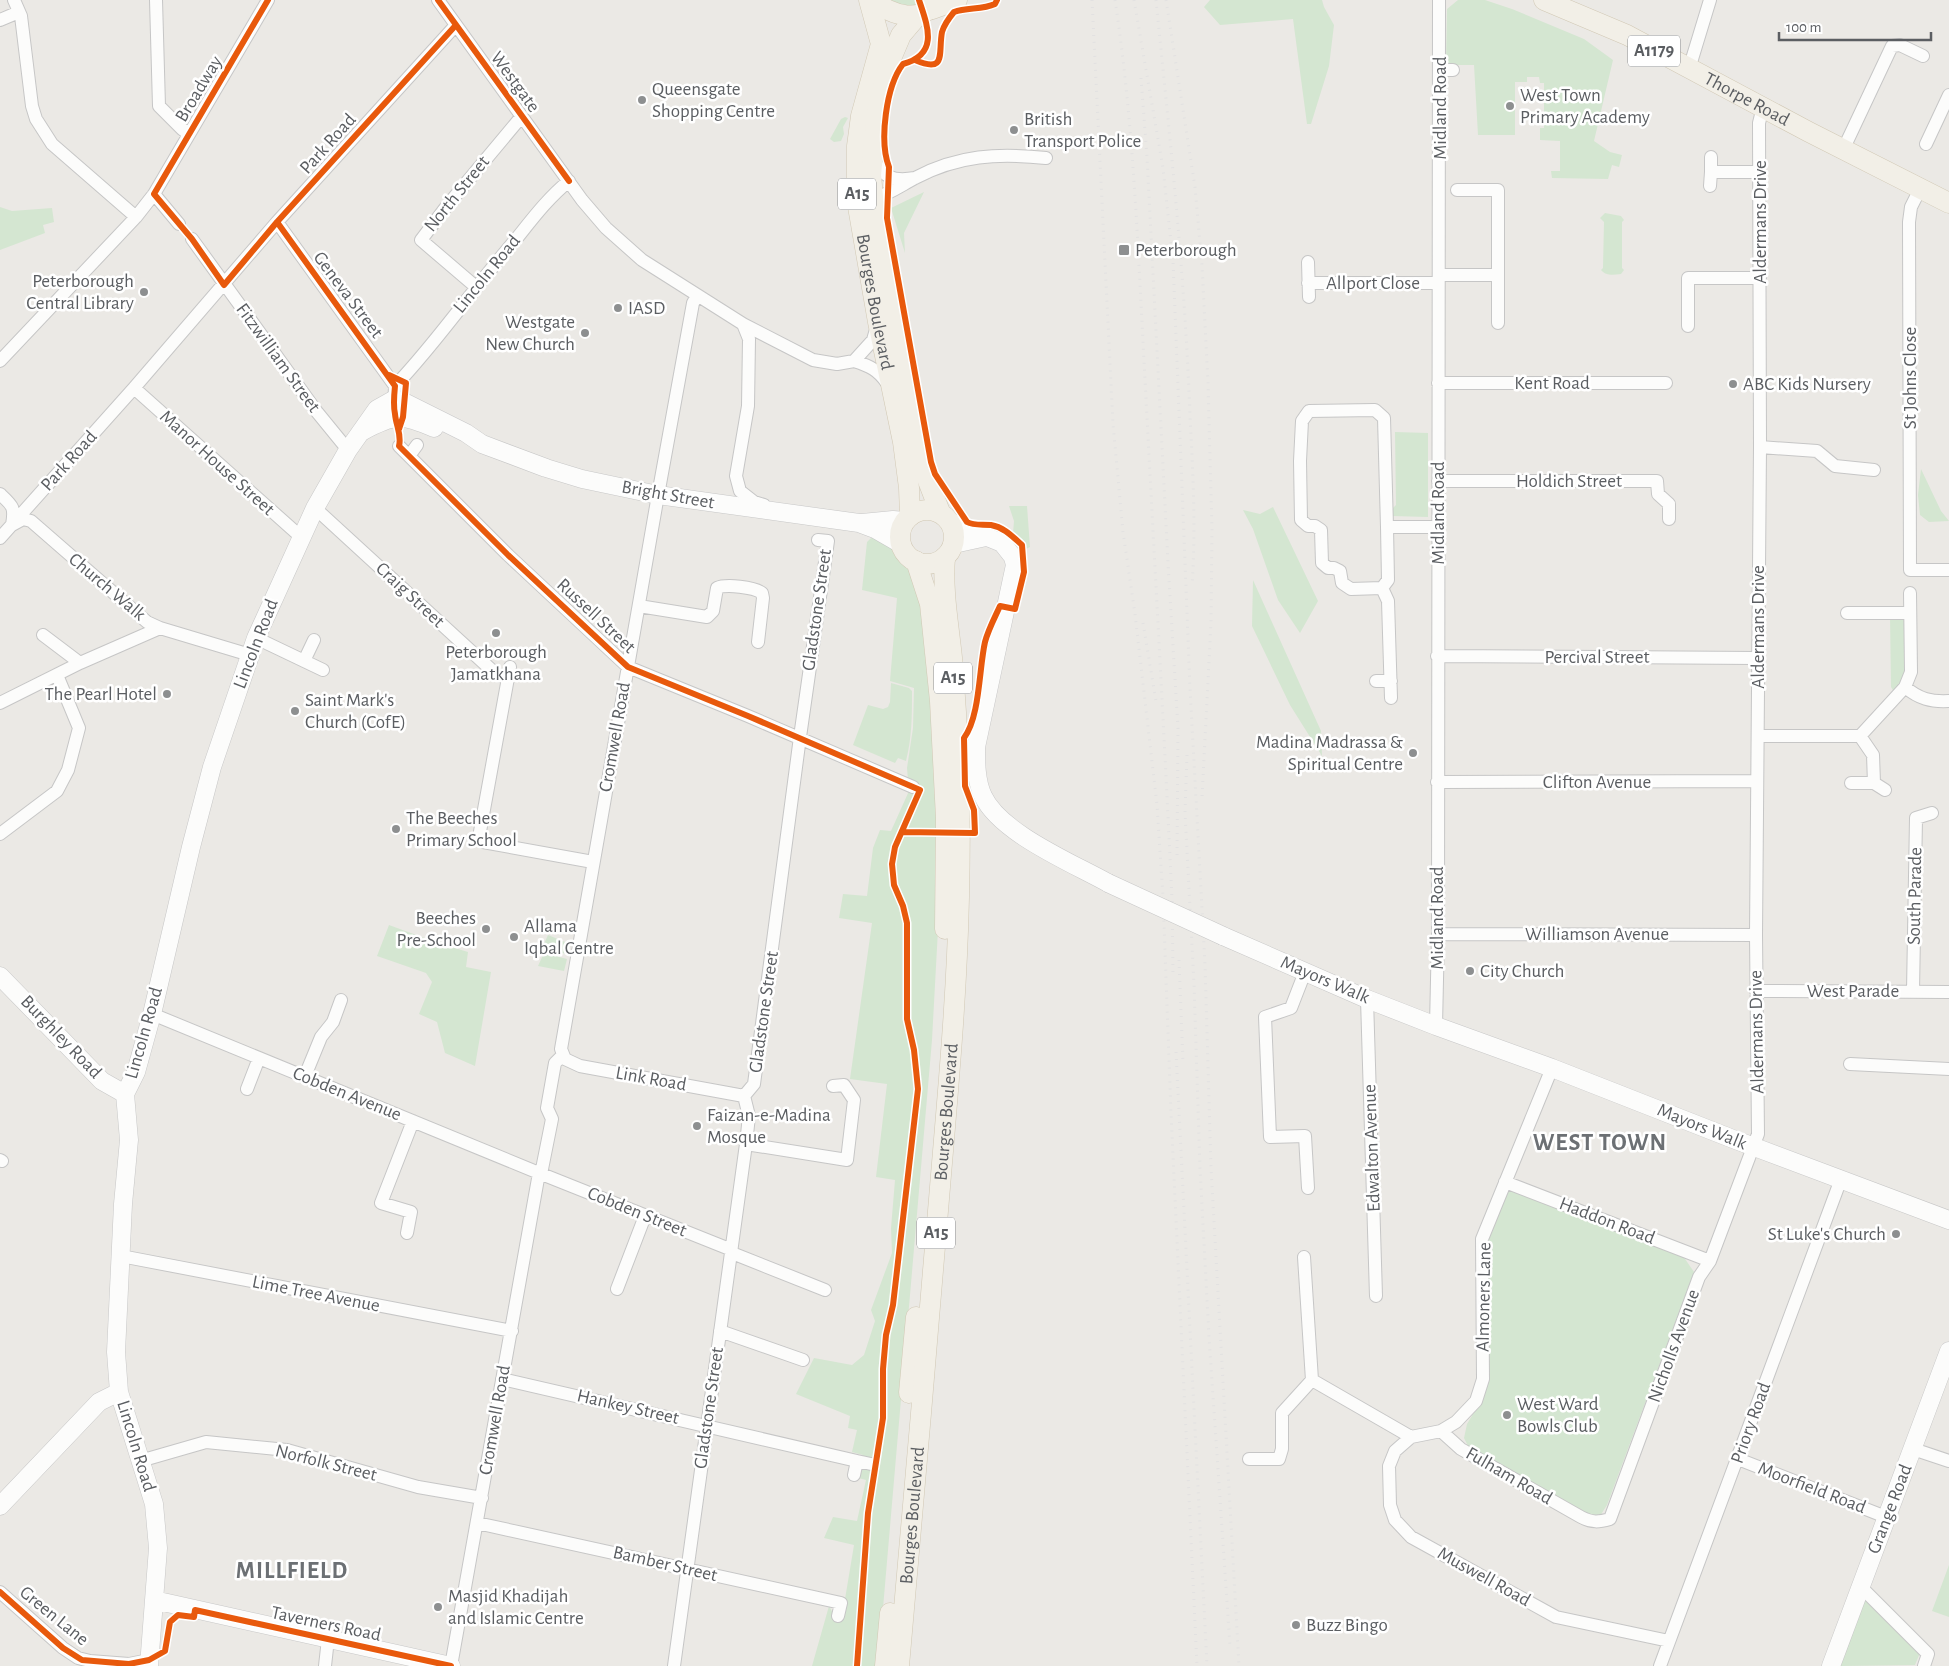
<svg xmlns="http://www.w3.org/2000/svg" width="1949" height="1666" font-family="'Alegreya Sans',sans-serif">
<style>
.green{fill:#d4e6d1}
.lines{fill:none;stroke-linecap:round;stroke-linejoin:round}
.street-casing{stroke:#c6c6c6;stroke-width:14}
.secondary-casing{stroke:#c7c7c7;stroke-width:19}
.primary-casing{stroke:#d1c8b4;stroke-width:21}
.street{stroke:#fcfcfb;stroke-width:12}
.secondary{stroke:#fcfcfb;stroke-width:18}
.primary{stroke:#f2efe7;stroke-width:20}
.rail{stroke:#e2e1e1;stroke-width:3;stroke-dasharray:1 6;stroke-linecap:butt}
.secondary-bridge-casing{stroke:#c7c7c7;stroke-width:19;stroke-linecap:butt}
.secondary-bridge{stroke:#fcfcfb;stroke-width:18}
.cycleway-casing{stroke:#fff;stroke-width:9}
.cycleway{stroke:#e8590c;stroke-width:6}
.poi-dot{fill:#8d8f90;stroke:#fff;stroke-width:2}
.labels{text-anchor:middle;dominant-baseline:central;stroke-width:5;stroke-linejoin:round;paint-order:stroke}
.shield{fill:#fff;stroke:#8c8e91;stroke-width:1}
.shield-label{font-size:18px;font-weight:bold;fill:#5b5e62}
.street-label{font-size:19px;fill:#5b5e62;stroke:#fff}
.poi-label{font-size:19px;fill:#5b5e62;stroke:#fff;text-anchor:start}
.district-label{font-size:24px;font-weight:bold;letter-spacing:1px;fill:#6c7074;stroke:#fff}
</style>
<rect width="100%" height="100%" fill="#ebe9e5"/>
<!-- green -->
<path class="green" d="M 885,0 L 929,0 L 917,8 Z
M 1210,0 L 1322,0 L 1324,7 L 1334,25 L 1329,66 L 1311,124 L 1307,124 L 1293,19 L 1220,25 L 1204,7 Z
M 1458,0 L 1485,0 L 1512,9 L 1584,39 L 1613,60 L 1594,141 L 1610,152 L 1622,155 L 1619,167 L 1612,165 L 1608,179 L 1552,178 L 1551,171 L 1560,171 L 1560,141 L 1540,140 L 1540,128 L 1544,128 L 1544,83 L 1540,83 L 1539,77 L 1527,77 L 1527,82 L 1515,82 L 1515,135 L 1478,135 L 1474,65 L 1446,65 L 1447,9 Z
M 845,117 L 848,118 L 843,127 L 844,134 L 841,141 L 834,142 L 830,139 L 841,119 Z
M 924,192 L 904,233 L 905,253 L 891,208 Z
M 0,207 L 12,211 L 52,208 L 54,222 L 43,225 L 45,233 L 0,250 Z
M 1605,213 L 1621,216 L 1624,220 L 1622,222 L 1622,268 L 1624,270 L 1621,274 C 1613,275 1606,276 1601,270 L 1603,268 L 1604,222 L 1600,218 Z
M 1395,432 L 1428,433 L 1428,517 L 1392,516 L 1392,509 L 1396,505 Z
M 1921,469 L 1941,511 L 1949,521 L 1929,522 L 1920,515 L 1918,495 Z
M 1009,506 L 1027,506 L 1030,547 L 1026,549 L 1025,545 L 1013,533 L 1014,521 Z
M 1273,507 L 1318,601 L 1300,633 L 1278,600 L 1253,529 L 1243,510 L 1260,514 Z
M 874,535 C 896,549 908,565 919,588 L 935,701 L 939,911 L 932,1040 L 878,1666 L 812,1666 L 829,1606 L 835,1617 L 842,1617 L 854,1545 L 824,1538 L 833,1517 L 857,1521 L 866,1480 L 858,1478 L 863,1455 L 852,1452 L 857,1430 L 848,1428 L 850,1416 L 796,1394 L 814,1358 L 852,1365 L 864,1355 L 875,1321 L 871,1310 L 892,1253 L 891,1228 L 895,1180 L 876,1177 L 887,1084 L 850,1079 L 872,923 L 839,918 L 843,894 L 867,896 L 873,848 L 880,830 L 891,831 L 909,791 L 907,768 L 913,728 L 914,688 L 890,681 L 897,598 L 862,590 L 867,542 Z
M 1253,580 L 1321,731 L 1322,756 L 1290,705 L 1252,626 Z
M 1890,615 L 1908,615 L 1909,672 L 1896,695 L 1891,687 Z
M 891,683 L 909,688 L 912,691 C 912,715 912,738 906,761 L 898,758 L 895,763 L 853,745 L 868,705 L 883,709 L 888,707 L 890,702 Z
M 389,925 L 438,943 L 443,941 L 445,945 L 468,952 L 466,967 L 491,972 L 475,1066 L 445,1053 L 437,1022 L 419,1014 L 432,982 L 426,973 L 377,956 Z
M 548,935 L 570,944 L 568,954 L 556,952 L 543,946 Z
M 544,953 L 567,959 L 564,971 L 538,966 Z
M 1509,1190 L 1683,1256 L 1694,1272 L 1607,1505 L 1600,1516 L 1586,1514 L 1469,1448 L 1464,1438 L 1467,1424 L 1479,1404 L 1488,1377 L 1488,1240 Z
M 1949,1565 L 1949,1617 L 1932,1611 Z
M 1864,1599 L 1920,1653 L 1915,1665 L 1840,1666 Z"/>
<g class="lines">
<!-- street casing -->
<g class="street-casing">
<path id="street" d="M 14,0 L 21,16 L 32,106 L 36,119 L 52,144 L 136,217
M 156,0 L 159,106 L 182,129 L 189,134
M 438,0 L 582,200 L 606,228 L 642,260 L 743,324 L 813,360 L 837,364 L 854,361 L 873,340 L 877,326
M 0,20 L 19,12
M 1689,69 L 1710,0
M 1440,70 L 1453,70
M 1926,144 L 1949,95
M 1843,150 L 1892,46 L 1900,45 L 1923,56
M 873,158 C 883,177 892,182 915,178
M 1711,172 L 1711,157
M 1710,186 L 1711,172 L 1760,172
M 1920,189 L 1911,207 L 1909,222 L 1910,570 L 1949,570
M 1457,190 L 1498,190 L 1498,323
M 154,194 L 179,224
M 869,196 L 873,199 C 889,194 900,186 915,178 C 958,155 998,153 1046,158
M 277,222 L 395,386
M 192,239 L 317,412 L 348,450
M 1308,262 L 1309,297
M 1439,275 L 1498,275
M 1308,283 L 1438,283
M 476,287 L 421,240 L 446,207 L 522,116
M 697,296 L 693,303 L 658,495 L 561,1049 L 565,1059 L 580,1066 L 744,1096
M 743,324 L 749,339 L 748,406 L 736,476 L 740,491 L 754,502 L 764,505
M 1688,326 L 1688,278 L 1760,278
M 0,361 L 136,217 L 154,194 L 268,0
M 854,361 C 870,366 878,370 887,383
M 1438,383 L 1666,383
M 134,388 L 301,537
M 394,407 L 395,386 C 439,340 475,286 517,238 C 533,218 549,197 569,181
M 399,446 L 508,555 L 628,667 L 748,716 L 913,787
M 1760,447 L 1817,451 L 1835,466 L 1874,470
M 409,456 L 417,445
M 1438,481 L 1657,481 L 1658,494 L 1669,504 L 1669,519
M 0,494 C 13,506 15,507 12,525
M 315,508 L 497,675 L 508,677
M 12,525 L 23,519 L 31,521 L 147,622 L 160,628 L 250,655
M 1387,527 L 1388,580 L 1382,588 L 1351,589 L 1342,583 L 1340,571 L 1334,568 L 1328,568 L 1322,563 L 1321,530 L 1315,526 L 1308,526 L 1301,520 L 1300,461 L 1302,421 L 1309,411 L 1375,410 L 1384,418 L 1387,527 L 1438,527
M 0,538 L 134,388 L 277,222 L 456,25
M 1382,588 L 1388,601 L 1391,698
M 639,606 L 707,617 L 713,611 L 717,588 C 726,584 754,587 762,593 L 763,598 L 758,642
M 1847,613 L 1910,613
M 43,635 L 80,663
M 256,638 L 323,670
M 1437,656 L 1757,658
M 304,661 L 314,640
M 510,667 L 479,837 L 483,842 L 593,862
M 1376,681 L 1391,681
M 1905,687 C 1919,699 1931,702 1949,701
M 0,703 L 80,663 L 160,628
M 1758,736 L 1860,736 L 1905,687 L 1911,672 L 1910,593
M 1860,736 L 1873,755 L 1874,783
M 1437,782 L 1757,781
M 1851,783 L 1874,783 L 1885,790
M 0,834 L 57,791 L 68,770 L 79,728 L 57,675
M 1438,934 L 1756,935
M 1305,972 L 1291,1008 L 1265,1017 L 1270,1137 L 1305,1136 L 1308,1188
M 1756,991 L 1949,992
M 1913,991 L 1916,818 L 1932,813
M 1367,999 L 1376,1296
M 152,1014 L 539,1173 L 732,1250
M 1436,1026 L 1438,934 L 1439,0
M 1850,1064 L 1949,1069
M 1552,1068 L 1482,1239 L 1483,1379 L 1476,1401 L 1456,1422 L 1441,1431 L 1411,1437 L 1395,1451 L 1389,1466 L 1390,1505 L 1395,1520 L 1411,1537 L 1556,1617 L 1669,1641
M 305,1076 L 321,1037 L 333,1022 L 341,1000
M 247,1089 L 259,1058
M 744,1096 L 754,1084 L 800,737 L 828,541 L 818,540
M 746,1144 L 847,1160 L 854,1100 L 844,1085 L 833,1086
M 0,1160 L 2,1161
M 541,1174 L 552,1119 L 547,1108 L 555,1063 L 563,1055
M 1505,1182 L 1710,1261
M 407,1233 L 411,1212 L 381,1203 L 413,1121
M 732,1253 L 825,1290
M 121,1256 L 512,1331
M 617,1289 L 645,1216
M 720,1331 L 803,1360
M 502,1379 L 857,1461 L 854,1475
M 1312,1380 L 1411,1437
M 1441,1431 L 1461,1449 L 1581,1517 C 1592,1523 1599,1522 1610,1519 L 1699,1277 L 1710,1261 L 1758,1134 L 1756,935 L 1760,447 L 1759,123 L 1763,107
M 1913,1449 L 1949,1461
M 1249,1459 L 1279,1459 L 1282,1449 L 1282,1413 L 1312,1380 L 1304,1257
M 1738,1459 L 1886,1517
M 140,1461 L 206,1442 L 287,1450 L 418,1487 L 482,1498
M 857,1461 L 871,1464
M 477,1523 L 841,1603 L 838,1616
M 1861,1587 L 1928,1654 L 1924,1666
M 0,1592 L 63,1648 L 78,1658 L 90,1661 L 129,1664 L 149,1660
M 325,1666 L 328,1639
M 451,1666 L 539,1173
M 674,1666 L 746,1144 L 749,1116 L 744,1096
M 1660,1666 L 1841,1179"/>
</g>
<!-- secondary casing -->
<g class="secondary-casing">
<path id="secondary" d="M 363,431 C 395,414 401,414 434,428
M 950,522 L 1002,543 L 1013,557 L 1015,565 L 976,747 C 976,763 976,781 983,796 C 1000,833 1072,863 1108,883
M 862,523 L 893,520 L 905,521
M 954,544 L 986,537
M 1223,936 L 1367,999 L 1436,1026 L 1552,1068 L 1733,1139 L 1949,1220
M 0,976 L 102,1081 L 125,1094
M 0,1506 L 99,1402 L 119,1392
M 154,1600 L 451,1666
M 149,1666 L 158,1548 L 154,1504 L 119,1392 L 116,1352 L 123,1204 L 129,1140 L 125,1094 L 136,1072 L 152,1014 L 191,847 L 212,767 L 256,638 L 315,508 L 348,450 L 377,409 L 393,400 L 404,402 L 466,433 L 482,444 L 546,468 L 582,479 L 658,495 L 859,523 L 875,529 L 901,544
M 1831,1666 L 1949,1351"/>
</g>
<!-- primary casing -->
<g class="primary-casing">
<g id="primary">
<path id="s1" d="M 869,0 L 881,44 L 861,116 L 857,146 L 857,201 L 878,322 L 903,442 L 909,488 L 910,516"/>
<path d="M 874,0 C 890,16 924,25 936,0"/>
<path id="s2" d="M 1544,0 L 1627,35 L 1809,132 L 1949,203"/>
<path d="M 932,9 L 957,0"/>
<path d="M 918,15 L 901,35 L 890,61 L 877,111 L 871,175 L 876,230 L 909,398 L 923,468 L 940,512"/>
<circle cx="927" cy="537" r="27"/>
<path d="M 916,561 L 930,604 L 940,701 L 946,818 L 945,929"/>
<path d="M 909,1393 L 916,1317"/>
<path d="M 885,1666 L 890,1613"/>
<path id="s3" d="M 899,1666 C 913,1506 927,1347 940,1187 C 948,1091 957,994 959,897 C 961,821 959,744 953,668 C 950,631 942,595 945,557"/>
</g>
</g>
<!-- street -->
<use href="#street" class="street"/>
<!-- secondary -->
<use href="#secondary" class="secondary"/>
<!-- primary -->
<use href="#primary" class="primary"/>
<!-- rail -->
<path class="rail" d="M 1092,0 L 1113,424 L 1123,532 L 1135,614 L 1157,805 L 1163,897 L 1171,1113 L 1197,1666
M 1115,0 C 1134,125 1138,253 1145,379 C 1154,553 1164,727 1172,900 L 1173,972
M 1134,0 L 1163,168 L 1173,261 L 1190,688 L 1205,964 L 1211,1168 L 1239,1666
M 1156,0 C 1170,138 1185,277 1190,416 C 1193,473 1196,529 1192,586
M 1166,0 L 1195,187 L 1202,265 L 1208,383 L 1212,530 L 1211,623 L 1202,797
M 1141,78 L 1147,157 L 1168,563 L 1178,728 L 1177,857
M 1143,623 L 1156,701
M 1187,755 L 1185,812 L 1194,984 L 1200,1168 L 1209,1337 L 1230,1646
M 1179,960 L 1183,1063
M 1176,1052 L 1207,1666"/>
<!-- secondary-bridge casing -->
<g class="secondary-bridge-casing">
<path id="secondary-bridge" d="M 1108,883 L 1223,936"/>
</g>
<!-- secondary-bridge -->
<use href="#secondary-bridge" class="secondary-bridge"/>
<!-- cycleway casing -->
<g class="cycleway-casing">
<path id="cycleway" d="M 268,0 L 154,194 L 192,239 L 224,285 L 277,222 L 456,25
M 438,0 L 569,181
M 915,60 C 947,74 938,53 942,32 C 944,25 949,18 954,12 C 967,7 982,10 995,4 L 997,0
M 277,222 L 395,386 C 394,396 393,405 395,414 C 396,426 402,435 399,446 L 508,555 L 628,667 L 748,716 L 920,790 L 895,847 L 892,864 L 894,885 L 903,906 L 907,923 L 907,1019 L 914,1050 L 918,1089 L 893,1305 L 886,1335 L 883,1369 L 883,1418 L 868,1513 L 857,1666
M 389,375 L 406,383 L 403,417 L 399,429
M 902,832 L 975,833 L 974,810 L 965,786 L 964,738 C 980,717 979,668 985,642 C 988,630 995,617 1000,606 L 1015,609 L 1024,572 L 1022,545 C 1013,537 1004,527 991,525 C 983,524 974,526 967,522 L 935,474 L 931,462 L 887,218 L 889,167 C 879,141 886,86 903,64 C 939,54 928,27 919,0
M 0,1592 L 63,1648 L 82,1660 L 129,1664 L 149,1660 L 165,1651 L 170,1622 L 178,1615 L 194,1617 L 195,1610 L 451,1666"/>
</g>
<!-- cycleway -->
<use href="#cycleway" class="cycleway"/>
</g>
<!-- markers -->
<g class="poi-dot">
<circle cx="642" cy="100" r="5"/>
<circle cx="1510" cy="106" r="5"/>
<circle cx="1014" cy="130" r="5"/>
<rect x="1118" y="244" width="12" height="12" rx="2.5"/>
<circle cx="144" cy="292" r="5"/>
<circle cx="618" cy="308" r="5"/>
<circle cx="585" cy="333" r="5"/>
<circle cx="1733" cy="384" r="5"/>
<circle cx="496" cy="633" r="5"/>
<circle cx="167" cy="694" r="5"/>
<circle cx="295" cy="711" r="5"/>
<circle cx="1413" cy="753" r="5"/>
<circle cx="396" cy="829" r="5"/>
<circle cx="486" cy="929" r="5"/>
<circle cx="514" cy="937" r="5"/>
<circle cx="1470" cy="971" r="5"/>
<circle cx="697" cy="1126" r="5"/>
<circle cx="1896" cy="1234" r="5"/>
<circle cx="1507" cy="1415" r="5"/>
<circle cx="438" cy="1607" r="5"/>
<circle cx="1296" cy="1625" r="5"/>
</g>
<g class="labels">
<!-- shield labels -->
<g class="shield">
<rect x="1628" y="35.5" width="52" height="31" rx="4"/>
<rect x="838" y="178.5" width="38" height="31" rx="4"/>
<rect x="934" y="662.5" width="38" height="31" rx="4"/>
<rect x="917" y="1217.5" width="38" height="31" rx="4"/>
</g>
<g class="shield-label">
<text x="1654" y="51">A1179</text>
<text x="857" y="194">A15</text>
<text x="953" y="678">A15</text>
<text x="936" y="1233">A15</text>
</g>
<!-- street labels -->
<g class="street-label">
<text transform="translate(515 82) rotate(54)">Westgate</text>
<text transform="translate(199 89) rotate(-59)">Broadway</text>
<text stroke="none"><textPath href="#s2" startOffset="226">Thorpe Road</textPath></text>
<text transform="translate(1440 108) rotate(-90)">Midland Road</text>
<text transform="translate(328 144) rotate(-48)">Park Road</text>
<text transform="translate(457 194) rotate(-51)">North Street</text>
<text transform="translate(1760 222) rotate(-90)">Aldermans Drive</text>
<text transform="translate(487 274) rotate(-51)">Lincoln Road</text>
<text x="1373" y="283">Allport Close</text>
<text transform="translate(348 295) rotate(53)">Geneva Street</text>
<text stroke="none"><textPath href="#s1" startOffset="308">Bourges Boulevard</textPath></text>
<text transform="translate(278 358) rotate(54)">Fitzwilliam Street</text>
<text transform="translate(1910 378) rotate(-90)">St Johns Close</text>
<text x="1552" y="383">Kent Road</text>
<text transform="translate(69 461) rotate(-48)">Park Road</text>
<text transform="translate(217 463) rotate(42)">Manor House Street</text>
<text x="1569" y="481">Holdich Street</text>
<text transform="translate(668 495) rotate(10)">Bright Street</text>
<text transform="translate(1438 513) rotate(-90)">Midland Road</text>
<text transform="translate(107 587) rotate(40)">Church Walk</text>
<text transform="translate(410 595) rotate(43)">Craig Street</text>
<text transform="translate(817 610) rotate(-82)">Gladstone Street</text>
<text transform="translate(596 616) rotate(43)">Russell Street</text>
<text transform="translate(1758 627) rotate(-90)">Aldermans Drive</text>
<text transform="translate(256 644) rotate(-69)">Lincoln Road</text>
<text x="1597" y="657">Percival Street</text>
<text transform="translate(615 737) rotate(-80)">Cromwell Road</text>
<text x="1597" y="782">Clifton Avenue</text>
<text transform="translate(1915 896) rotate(-89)">South Parade</text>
<text transform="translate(1437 918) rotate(-90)">Midland Road</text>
<text x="1597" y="934">Williamson Avenue</text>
<text transform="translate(1325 980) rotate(23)">Mayors Walk</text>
<text x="1853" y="991">West Parade</text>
<text transform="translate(764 1012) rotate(-82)">Gladstone Street</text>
<text transform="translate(1757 1032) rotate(-91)">Aldermans Drive</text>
<text transform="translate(144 1033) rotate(-74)">Lincoln Road</text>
<text transform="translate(61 1037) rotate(46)">Burghley Road</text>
<text transform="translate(651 1079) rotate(10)">Link Road</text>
<text transform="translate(347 1094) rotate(22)">Cobden Avenue</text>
<text stroke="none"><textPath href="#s3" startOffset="556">Bourges Boulevard</textPath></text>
<text transform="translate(1702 1127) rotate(22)">Mayors Walk</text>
<text transform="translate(1372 1148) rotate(-92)">Edwalton Avenue</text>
<text transform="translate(637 1212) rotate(22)">Cobden Street</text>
<text transform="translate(1607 1221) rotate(21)">Haddon Road</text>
<text transform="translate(316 1294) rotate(11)">Lime Tree Avenue</text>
<text transform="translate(1484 1297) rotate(-89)">Almoners Lane</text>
<text transform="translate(1674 1346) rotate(-70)">Nicholls Avenue</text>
<text transform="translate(628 1407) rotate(13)">Hankey Street</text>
<text transform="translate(709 1408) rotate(-82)">Gladstone Street</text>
<text transform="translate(495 1420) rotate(-80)">Cromwell Road</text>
<text transform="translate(1751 1423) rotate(-70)">Priory Road</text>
<text transform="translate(136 1446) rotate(73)">Lincoln Road</text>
<text transform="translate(326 1463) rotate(14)">Norfolk Street</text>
<text transform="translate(1509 1476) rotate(30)">Fulham Road</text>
<text transform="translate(1812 1488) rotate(21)">Moorfield Road</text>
<text transform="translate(1890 1509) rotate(-69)">Grange Road</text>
<text stroke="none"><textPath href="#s3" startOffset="151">Bourges Boulevard</textPath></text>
<text transform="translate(665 1564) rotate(13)">Bamber Street</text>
<text transform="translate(1484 1577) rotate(29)">Muswell Road</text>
<text transform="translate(54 1616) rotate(39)">Green Lane</text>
<text transform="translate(326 1624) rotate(12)">Taverners Road</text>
</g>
<!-- poi labels -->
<g class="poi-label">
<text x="652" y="89">Queensgate<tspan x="652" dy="22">Shopping Centre</tspan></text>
<text x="1520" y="95">West Town<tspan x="1520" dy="22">Primary Academy</tspan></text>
<text x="1024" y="119">British<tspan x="1024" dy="22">Transport Police</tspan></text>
<text x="1135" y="250">Peterborough</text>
<text x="134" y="281" text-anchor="end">Peterborough<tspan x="134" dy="22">Central Library</tspan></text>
<text x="628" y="308">IASD</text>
<text x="575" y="322" text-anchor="end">Westgate<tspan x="575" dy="22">New Church</tspan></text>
<text x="1743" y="384">ABC Kids Nursery</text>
<text x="496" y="652" text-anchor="middle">Peterborough<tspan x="496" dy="22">Jamatkhana</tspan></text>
<text x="157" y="694" text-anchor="end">The Pearl Hotel</text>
<text x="305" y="700">Saint Mark's<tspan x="305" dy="22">Church (CofE)</tspan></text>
<text x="1403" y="742" text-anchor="end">Madina Madrassa &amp;<tspan x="1403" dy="22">Spiritual Centre</tspan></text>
<text x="406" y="818">The Beeches<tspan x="406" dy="22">Primary School</tspan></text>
<text x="476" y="918" text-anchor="end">Beeches<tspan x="476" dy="22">Pre-School</tspan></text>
<text x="524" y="926">Allama<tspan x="524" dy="22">Iqbal Centre</tspan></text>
<text x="1480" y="971">City Church</text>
<text x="707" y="1115">Faizan-e-Madina<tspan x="707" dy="22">Mosque</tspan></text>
<text x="1886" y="1234" text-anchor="end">St Luke's Church</text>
<text x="1517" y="1404">West Ward<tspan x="1517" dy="22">Bowls Club</tspan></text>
<text x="448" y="1596">Masjid Khadijah<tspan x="448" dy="22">and Islamic Centre</tspan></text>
<text x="1306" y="1625">Buzz Bingo</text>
</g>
<!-- district labels -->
<g class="district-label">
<text x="1600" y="1143">WEST TOWN</text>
<text x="292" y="1571">MILLFIELD</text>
</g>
</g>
<!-- scale -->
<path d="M1779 32v8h152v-8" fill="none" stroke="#5b5e62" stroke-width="2.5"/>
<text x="1786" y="32" font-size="15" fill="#5b5e62" stroke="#ffffff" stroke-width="4" paint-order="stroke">100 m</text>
</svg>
